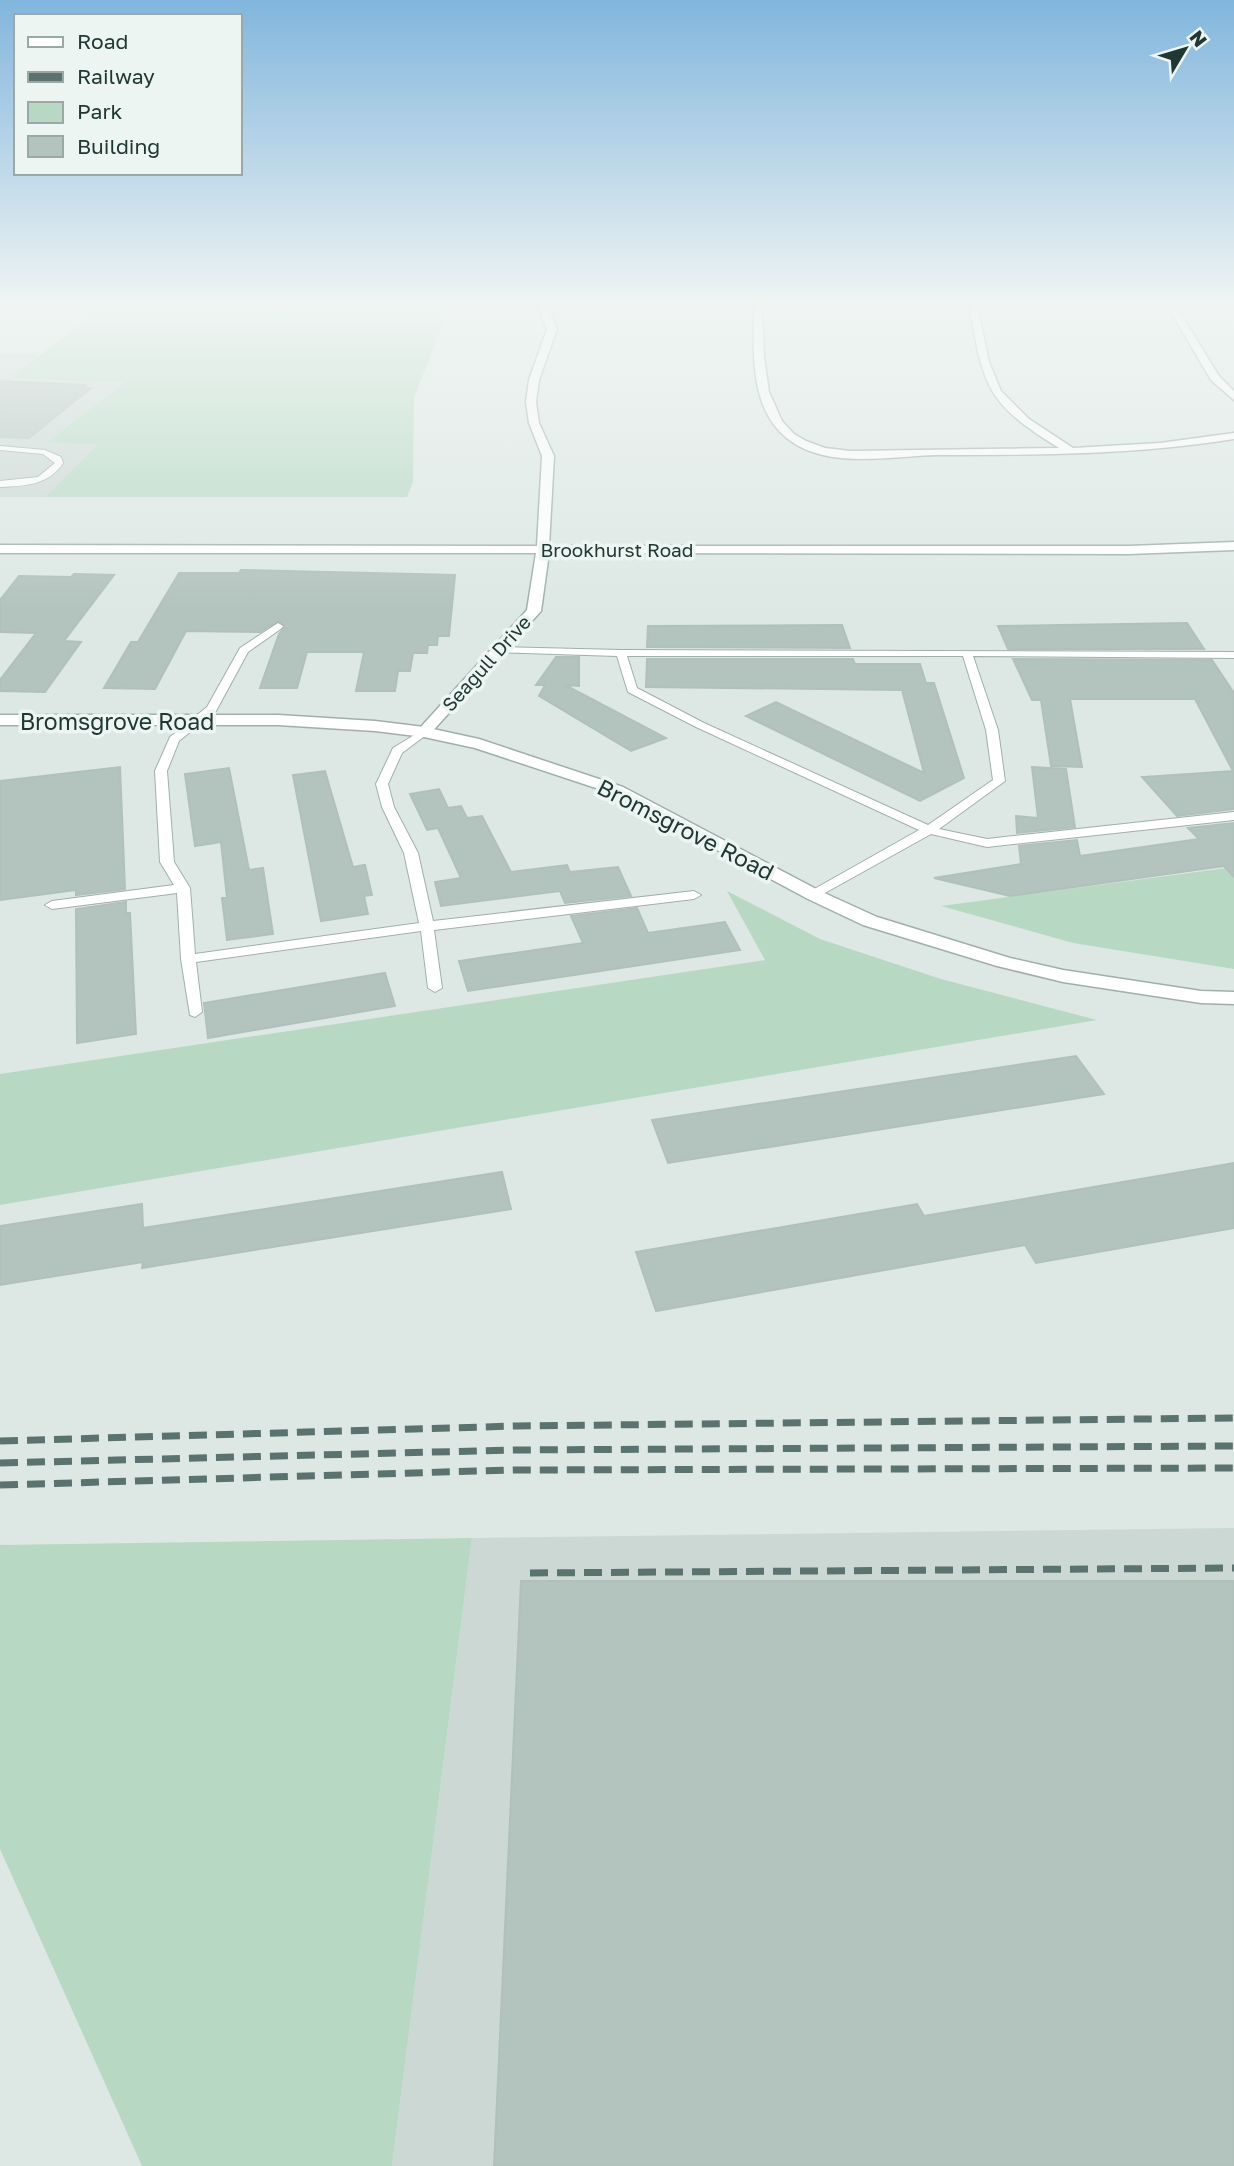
<svg xmlns="http://www.w3.org/2000/svg" width="1234" height="2166" font-family="'Golos Text',sans-serif">
<style>
.built{fill:#ccd8d4}
.green{fill:#b7d9c4}
.building{fill:#b3c3be;stroke:#b0c1bc;stroke-width:2}
.lines{fill:none;stroke-linecap:round;stroke-linejoin:round}
.service-casing{stroke:#a1afac;stroke-width:2}
.minor-casing{stroke:#a1afac;stroke-width:3}
.tertiary-casing{stroke:#a1afac;stroke-width:3}
.service{fill:#fff;fill-rule:evenodd}
.minor{fill:#fff;fill-rule:evenodd}
.tertiary{fill:#fff;fill-rule:evenodd}
.rail{stroke:#5a736f;stroke-width:7;stroke-dasharray:18 9;stroke-linecap:butt}
.labels{text-anchor:middle;dominant-baseline:central;stroke-width:7;stroke-linejoin:round;paint-order:stroke}
.far-street-label{font-size:19px;fill:#203733;stroke:#edf5f2}
.street-label{font-size:23px;fill:#203733;stroke:#edf5f2}
</style>
<rect width="100%" height="100%" fill="#dde8e5"/>
<!-- built -->
<path class="built" d="M 0,353 L 40,353 L 13,378 L 126,381 L 48,441 L 98,445 L 45,497 L 0,497 Z
M 1234,1528 L 1234,2166 L 392,2166 L 472,1538 Z"/>
<!-- green -->
<path class="green" d="M 289,305 L 434,305 L 444,321 L 414,398 L 413,482 L 407,497 L 45,497 L 97,445 L 47,442 L 125,382 L 12,378 C 37,355 67,337 91,313 L 272,313 Z
M 1234,867 L 1234,969 L 1073,943 L 941,906 Z
M 727,891 L 820,939 L 941,979 L 1097,1020 L 0,1205 L 0,1074 L 765,960 Z
M 472,1538 L 392,2166 L 142,2166 L 0,1849 L 0,1545 Z"/>
<!-- building -->
<path class="building" d="M 0,381 L 86,385 L 82,388 L 91,388 L 29,438 L 0,437 Z
M 241,570 L 455,575 L 449,636 L 438,636 L 437,645 L 428,645 L 427,653 L 413,653 L 410,671 L 398,671 L 395,691 L 356,691 L 364,652 L 307,652 L 297,688 L 260,688 L 279,634 L 285,627 L 279,621 L 260,632 L 186,631 L 155,689 L 104,688 L 131,642 L 138,642 L 179,573 L 239,573 Z
M 74,574 L 114,575 L 64,641 L 81,642 L 45,692 L 0,691 L 0,680 L 36,633 L 0,632 L 0,600 L 19,576 L 71,577 Z
M 1187,623 L 1204,649 L 1008,649 L 998,626 Z
M 842,625 L 850,648 L 647,647 L 648,626 Z
M 556,657 L 579,657 L 579,686 L 565,685 L 666,738 L 631,751 L 539,696 L 545,685 L 536,685 Z
M 647,659 L 853,659 L 855,664 L 920,664 L 926,683 L 934,683 L 964,778 L 920,801 L 746,716 L 776,702 L 924,773 L 902,690 L 646,687 Z
M 1013,659 L 1212,660 L 1234,693 L 1234,809 L 1177,816 L 1142,777 L 1233,771 L 1195,699 L 1070,699 L 1082,767 L 1051,766 L 1041,700 L 1032,700 Z
M 120,767 L 125,889 L 76,895 L 76,890 L 0,900 L 0,781 Z
M 1032,767 L 1066,769 L 1075,827 L 1017,833 L 1016,816 L 1038,818 Z
M 229,768 L 249,870 L 263,868 L 273,934 L 227,940 L 222,898 L 227,898 L 221,842 L 195,846 L 185,774 Z
M 325,771 L 353,867 L 365,865 L 372,895 L 364,896 L 368,914 L 321,921 L 293,775 Z
M 439,789 L 448,808 L 461,806 L 467,818 L 482,816 L 511,872 L 567,865 L 570,872 L 618,867 L 631,896 L 565,903 L 560,891 L 441,906 L 435,882 L 461,878 L 438,828 L 427,830 L 410,794 Z
M 1234,823 L 1234,877 L 1224,866 L 1010,896 L 934,878 L 1021,864 L 1019,846 L 1077,840 L 1080,856 L 1199,839 L 1188,828 Z
M 126,902 L 126,913 L 130,913 L 136,1034 L 77,1043 L 76,909 Z
M 637,908 L 648,933 L 725,922 L 740,950 L 468,991 L 459,961 L 583,943 L 571,916 Z
M 385,973 L 395,1006 L 208,1038 L 204,1003 Z
M 1076,1056 L 1104,1094 L 668,1163 L 652,1120 Z
M 1234,1163 L 1234,1228 L 1036,1263 L 1025,1245 L 656,1311 L 636,1252 L 917,1204 L 924,1216 Z
M 502,1172 L 511,1209 L 142,1268 L 143,1262 L 0,1285 L 0,1226 L 142,1204 L 143,1228 Z
M 521,1581 L 1234,1581 L 1234,2166 L 494,2166 Z"/>
<g class="lines">
<!-- service casing -->
<g class="service-casing">
<path id="service" d="M 0,446 L 45,450 L 61,457 L 63,463 C 49,485 25,486 0,487 L 0,481 L 38,477 L 55,463 L 43,454 L 0,450 Z
M 278,623 L 283,626 L 282,628 L 248,652 L 216,711 L 179,741 L 167,771 L 174,862 L 190,888 L 195,954 L 419,923 L 404,853 L 382,807 L 376,784 L 393,748 L 424,729 L 430,732 L 402,753 L 388,784 L 394,807 L 418,853 L 433,921 L 694,891 L 701,895 L 694,899 L 434,930 L 442,988 L 435,992 L 428,988 L 421,931 L 196,962 L 202,1012 L 195,1017 L 190,1015 L 181,959 L 177,893 L 52,909 L 45,905 L 52,901 L 174,885 L 160,862 L 155,771 L 170,737 L 207,707 L 240,648 Z
M 498,647 L 621,650 L 1234,652 L 1234,658 L 973,656 L 998,730 L 1005,781 L 939,829 L 987,839 L 1234,812 L 1234,820 L 987,847 L 931,834 L 814,899 L 809,898 L 807,895 L 809,892 L 919,830 L 696,727 L 628,692 L 617,656 L 494,652 L 494,648 ZM 627,656 L 963,656 L 986,730 L 993,780 L 928,825 L 704,723 L 637,688 Z"/>
</g>
<!-- minor casing -->
<g class="minor-casing">
<path id="minor" d="M 538,305 L 547,305 L 557,329 L 539,380 L 536,402 L 539,423 L 554,456 L 549,546 L 1129,546 L 1234,542 L 1234,550 L 1129,554 L 549,553 L 541,611 L 429,735 L 424,737 L 416,732 L 419,729 L 527,610 L 536,553 L 0,553 L 0,545 L 537,546 L 542,456 L 529,423 L 526,402 L 529,380 L 547,329 Z
M 754,305 L 762,305 L 764,357 L 769,392 L 782,421 L 794,434 L 806,441 L 825,448 L 851,451 L 1059,448 C 985,402 984,387 969,305 L 977,305 L 989,362 L 1001,391 L 1029,419 L 1073,448 L 1160,443 L 1234,433 L 1234,439 C 1135,455 1037,455 938,455 C 891,456 828,470 788,439 C 748,408 754,350 754,305 Z
M 1162,305 L 1177,308 L 1219,376 L 1234,391 L 1234,400 L 1211,380 L 1171,312 Z"/>
</g>
<!-- tertiary casing -->
<g class="tertiary-casing">
<path id="tertiary" d="M 0,715 L 278,715 L 375,721 L 424,727 L 479,739 L 623,787 L 820,891 L 877,917 L 1010,958 L 1063,970 L 1201,991 L 1234,992 L 1234,1004 L 1201,1003 L 1063,982 L 997,966 L 863,925 L 808,899 L 611,793 L 475,748 L 424,737 L 375,731 L 278,725 L 0,725 Z"/>
</g>
<!-- service -->
<use href="#service" class="service"/>
<!-- minor -->
<use href="#minor" class="minor"/>
<!-- tertiary -->
<use href="#tertiary" class="tertiary"/>
<!-- rail -->
<path class="rail" d="M 0,1441 L 516,1426 L 1234,1418
M 0,1463 L 516,1450 L 1234,1446
M 0,1485 L 513,1470 L 1234,1468
M 530,1573 L 1234,1568"/>
</g>
<!-- sky -->
<linearGradient id="sky" x2="0" y2="1"><stop stop-color="#81b6dd"/><stop offset="0.5" stop-color="#f0f5f3"/><stop offset="1" stop-color="#f0f5f3" stop-opacity="0"/></linearGradient>
<rect width="1234" height="609" fill="url(#sky)"/>
<g class="labels">
<!-- far-street labels -->
<g class="far-street-label">
<text x="617" y="549">Brookhurst Road</text>
<text transform="translate(486 663) rotate(-48)">Seagull Drive</text>
</g>
<!-- street labels -->
<g class="street-label">
<text x="117" y="721">Bromsgrove Road</text>
<text transform="translate(686 829) rotate(27)">Bromsgrove Road</text>
</g>
</g>
<!-- legend -->
<rect x="14" y="14" width="228" height="161" fill="#edf5f2" stroke="#9ba9a6" stroke-width="2"/>
<rect x="28" y="37" width="35" height="10" fill="#ffffff" stroke="#9ba9a6" stroke-width="2"/>
<text x="77" y="49" font-size="21" fill="#203733">Road</text>
<rect x="28" y="72" width="35" height="10" fill="#5a736f" stroke="#9ba9a6" stroke-width="2"/>
<text x="77" y="84" font-size="21" fill="#203733">Railway</text>
<rect x="28" y="102" width="35" height="21" fill="#b7d9c4" stroke="#9ba9a6" stroke-width="2"/>
<text x="77" y="119" font-size="21" fill="#203733">Park</text>
<rect x="28" y="136" width="35" height="21" fill="#b3c3be" stroke="#9ba9a6" stroke-width="2"/>
<text x="77" y="154" font-size="21" fill="#203733">Building</text>
<!-- north arrow -->
<g transform="translate(1185 49) rotate(52)" stroke="#edf5f2" stroke-width="5" paint-order="stroke">
<path d="M0-5L12 26L0 18L-12 26Z" fill="#203733"/>
<text y="-10" font-size="19" font-weight="bold" text-anchor="middle" fill="#203733">N</text>
</g>
</svg>
